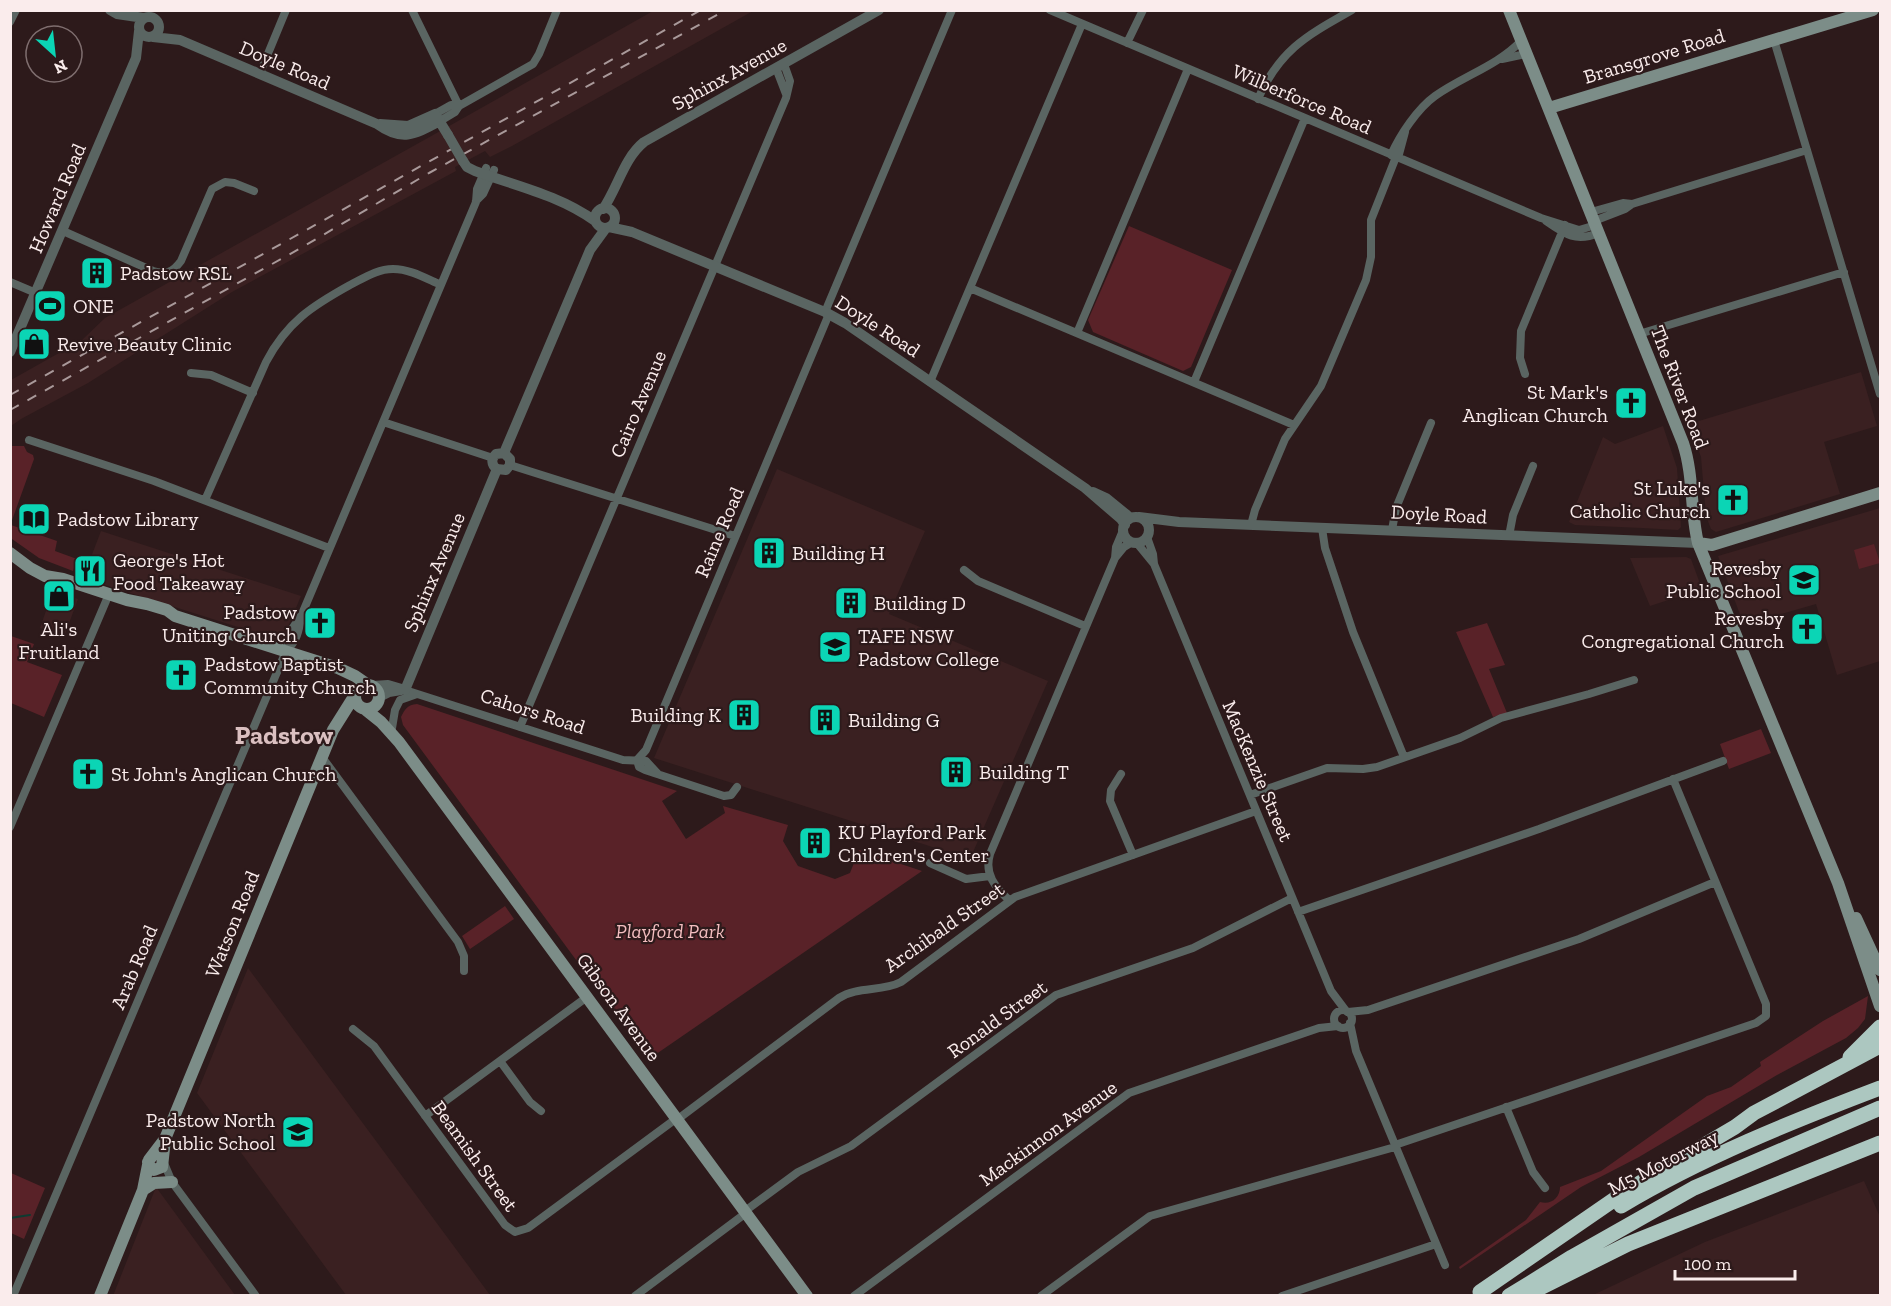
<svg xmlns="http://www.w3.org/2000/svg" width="1891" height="1306" font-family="'Zilla Slab',serif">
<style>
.built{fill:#3a2021}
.green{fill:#592228}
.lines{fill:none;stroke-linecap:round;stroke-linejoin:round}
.stream{stroke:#0d3b31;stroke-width:2}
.minor{stroke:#5a6562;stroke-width:8}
.tertiary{stroke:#5a6562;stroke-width:10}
.secondary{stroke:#7c8d88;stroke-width:12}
.motorway{stroke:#acc7c0;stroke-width:15}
.rail{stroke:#a9999a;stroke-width:2;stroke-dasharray:10 10;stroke-linecap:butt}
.tertiary-bridge{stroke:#5a6562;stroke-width:10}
.labels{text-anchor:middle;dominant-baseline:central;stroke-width:4.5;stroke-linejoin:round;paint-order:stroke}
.street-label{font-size:20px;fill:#faecec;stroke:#2d1a1b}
.poi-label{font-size:20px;fill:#faecec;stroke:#2d1a1b;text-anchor:start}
.park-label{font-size:20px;font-style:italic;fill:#f3bdbf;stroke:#2d1a1b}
.district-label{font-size:26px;font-weight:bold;fill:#dabfc0;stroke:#2d1a1b}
</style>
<rect width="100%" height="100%" fill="#2d1a1b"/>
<!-- built -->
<path class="built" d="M 653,11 L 753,11 L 512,146 L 490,157 L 485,151 L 455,167 L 456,171 L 232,292 L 88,383 L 21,419 L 11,426 L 11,380 L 82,340 L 105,318 L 451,125 Z
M 1861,372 L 1877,426 L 1824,442 L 1840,494 L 1716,532 L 1711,529 L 1706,516 L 1701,457 L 1689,424 Z
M 1663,426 L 1677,468 L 1681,527 L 1678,530 L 1642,528 L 1575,525 L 1569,522 L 1603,437 L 1615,444 Z
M 777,469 L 925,531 L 889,614 L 1048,681 L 970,859 L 654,758 Z
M 1880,508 L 1880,661 L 1837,675 L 1816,604 L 1744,625 L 1718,556 Z
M 101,531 L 301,596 L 282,641 L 83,578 Z
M 1686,557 L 1691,559 L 1702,589 L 1650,606 L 1630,558 Z
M 53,591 L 78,599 L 64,637 L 40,628 Z
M 248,968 L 490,1295 L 346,1295 L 197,1093 Z
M 1864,1181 L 1880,1217 L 1880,1295 L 1593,1295 L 1705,1242 Z
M 156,1187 L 235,1295 L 113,1296 Z"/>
<!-- green -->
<path class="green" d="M 1129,226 L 1232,270 L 1191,367 L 1183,371 L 1093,332 L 1088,320 Z
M 11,446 L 24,446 L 27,452 L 33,455 L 34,459 L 11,523 Z
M 11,525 L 57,541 L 55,551 L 77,559 L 73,571 L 39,558 L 12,539 Z
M 1874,544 L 1880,563 L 1859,569 L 1854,550 Z
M 1487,623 L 1505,665 L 1489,669 L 1507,713 L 1493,717 L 1456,632 Z
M 11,636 L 34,644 L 27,662 L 62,675 L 44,717 L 11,703 Z
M 417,704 L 677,791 L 662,801 L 686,839 L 725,813 L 723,806 L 788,825 L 783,841 L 798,866 L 835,879 L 850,873 L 859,850 L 922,871 L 649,1059 L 403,725 L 401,717 C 405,709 407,705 417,704 Z
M 1761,729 L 1771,753 L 1729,769 L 1720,744 Z
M 505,906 L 514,919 L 470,949 L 462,936 Z
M 1868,996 L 1865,1019 L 1858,1028 L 1846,1038 L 1777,1075 L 1639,1157 L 1581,1187 L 1460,1269 L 1459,1267 L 1526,1220 L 1540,1202 C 1551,1205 1560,1198 1560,1187 L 1601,1171 L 1707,1096 L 1731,1087 L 1761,1066 L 1760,1062 L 1823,1021 Z
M 11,1173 L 45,1188 L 24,1239 L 11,1233 Z"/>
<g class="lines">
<!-- stream -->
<path class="stream" d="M 10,1218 L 30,1215"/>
<!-- minor -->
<path class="minor" d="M 412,10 L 459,106
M 1050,10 L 1541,218 L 1579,230 L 1596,225
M 10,22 L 16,10
M 1774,40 L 1880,394
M 1127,43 L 1143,10
M 1502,59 L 1526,54
M 776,68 L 786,94
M 260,73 L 286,10
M 1258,99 C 1280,49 1308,35 1352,10
M 435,114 L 451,105 L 459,106
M 440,121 L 455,112 L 459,106 L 533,64 L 539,54 L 557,10
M 1391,155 C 1400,135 1417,109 1435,96 C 1463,76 1497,66 1521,41
M 1398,158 L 1405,132
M 476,201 L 483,194 L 494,170
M 1591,212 L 1623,203 L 1632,204
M 1546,221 C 1566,235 1576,242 1599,233
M 1594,221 L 1625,209 L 1632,204 L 1807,150
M 63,231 L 153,271 C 166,275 173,272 181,261 L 212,189 L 225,182 L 234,183 L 254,191
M 10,282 L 36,293
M 970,288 L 1294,425
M 825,312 L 952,10
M 1077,333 L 1188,69
M 1639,334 L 1844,272
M 191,373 L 211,375 L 253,393
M 1525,374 L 1520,358 L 1521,331 L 1565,225
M 930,382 L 1082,24
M 1194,382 L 1305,118
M 383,422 L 493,458
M 29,440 L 154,481 L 329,548
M 510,465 L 735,536
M 205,500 L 266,362 C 287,322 312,306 350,285 C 364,278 377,269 393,269 C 410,269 425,278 441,285
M 1251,525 L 1255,510 L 1285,439 L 1321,386 L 1366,280 L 1371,257 L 1371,220 L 1396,157
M 1322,528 L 1325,548 L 1353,632 L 1404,757
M 1392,530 L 1396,508 L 1431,423
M 1509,536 L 1513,515 L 1533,466
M 1147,537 L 1153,554 L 1154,564 L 1331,991 L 1346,1011
M 1136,542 L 1154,564
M 1115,558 L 1116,547 L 1124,528
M 964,570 L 978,581 L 1085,626
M 286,651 C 297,641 299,631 301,617
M 405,690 L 623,760 L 646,761 L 658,774
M 520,727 L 786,98 L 790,81 L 784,64
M 392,728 L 395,710 L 400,700 L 417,694
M 322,757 L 458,942 L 464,956 L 464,971
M 637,760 L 646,750 L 829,314
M 637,760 L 639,767 L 645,770 L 724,796 L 731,795 L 737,787
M 1121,774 L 1111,790 L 1110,801 L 1133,855
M 1250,795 L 1327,768 L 1363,769 L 1377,767 L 1460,738 L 1501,718 L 1589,694 L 1634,680
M 10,827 L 109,594
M 930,863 L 966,879 L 990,876
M 1009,900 C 995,887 984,874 990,854 L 1115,558 L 1124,547 L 1132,542
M 1298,912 L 1539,829 L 1723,761
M1334 1019a9 9 0 1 1 18 0a9 9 0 1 1-18 0Z
M 1348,1012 L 1368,1010 L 1579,939 L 1715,882
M 1350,1023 L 1356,1051 L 1445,1265
M 353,1029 L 374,1046 L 505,1225 L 515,1232 L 528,1228 L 677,1118
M 500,1061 L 530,1102 L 541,1111
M 1506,1107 L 1533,1172 L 1545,1188
M 425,1116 L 587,997
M 678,1119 L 839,998 C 858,986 882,992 901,982 L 1015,897 L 1256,811
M 1395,1145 L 1756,1023 L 1766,1016 L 1766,1004 L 1673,779
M 164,1163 L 172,1182 L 256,1296
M 745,1211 L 798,1172 L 851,1146 L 1056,995 L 1193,948 L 1292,898
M 13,1296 L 286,651 L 292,629 L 302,614 L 476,202 L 477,189 L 486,168
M 635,1296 L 746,1213
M 854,1296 L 1129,1093 L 1319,1028 L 1338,1026
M 1041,1296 L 1150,1216 L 1395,1147
M 1282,1296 L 1436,1244"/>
<!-- tertiary -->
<path class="tertiary" d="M 110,10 L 117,14 L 144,18
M139 27a10 10 0 1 1 20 0a10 10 0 1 1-20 0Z
M 153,37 L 180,40 L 377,124 C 402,142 414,135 440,121
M 380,124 L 408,126 L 435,114 L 448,135
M 463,161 L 467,167 L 475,171 C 516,186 559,195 595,221
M595 218a10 10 0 1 1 20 0a10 10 0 1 1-20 0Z
M 603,209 C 618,187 624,158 644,142 L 879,10
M 609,227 L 632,232 L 825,312 L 845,323 L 1085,488 L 1121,519 L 1125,525
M 10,352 L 136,58 L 139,31
M 504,453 L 590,250 L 606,228
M 497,469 L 506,470 L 510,465 L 510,459 L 504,453
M 497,469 C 491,465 491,459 496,454 L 504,453
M 1093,492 L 1106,498 L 1127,515
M 1139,517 L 1179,522 L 1698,543
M1123 530a13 13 0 1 1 26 0a13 13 0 1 1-26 0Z
M 373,686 L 388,685 L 405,690
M 405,690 L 497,469
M 379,697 L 389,692 L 401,690"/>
<!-- secondary -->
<path class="secondary" d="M 1509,10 L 1683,443 C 1694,476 1690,510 1698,543 L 1838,883 L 1880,1006
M 1549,108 L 1873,10
M 1698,543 L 1712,545 L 1880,493
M 10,553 L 30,568 L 45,576 L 63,579 L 127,600 L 147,604 L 167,610 L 175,616 L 338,668 L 355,676 L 368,685
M355 697a12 12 0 1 1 24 0a12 12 0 1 1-24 0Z
M 366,710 L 381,722 L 399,742 L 807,1296
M 1856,918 L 1880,970
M 148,1162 L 150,1167 L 154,1170 L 162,1167 L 165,1139
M 143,1190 L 154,1183 L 172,1182
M 100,1296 L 143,1190 L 149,1160 L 165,1139 L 333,730 L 355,695"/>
<!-- motorway -->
<path class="motorway" d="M 1850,1057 L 1880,1027
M 1621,1206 C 1701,1158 1793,1121 1880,1088
M 1480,1292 L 1628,1190 L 1735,1127 L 1754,1113 L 1880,1046
M 1530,1293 L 1628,1244 L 1880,1143
M 1509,1296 L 1572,1257 L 1694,1188 L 1880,1108"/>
<!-- rail -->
<path class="rail" d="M 10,395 L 701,10
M 10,410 L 299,249 L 429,173 L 726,10"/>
<!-- tertiary-bridge -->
<path class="tertiary-bridge" d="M 448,135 L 463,161"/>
</g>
<!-- icons -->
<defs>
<g id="building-square" transform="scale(1.725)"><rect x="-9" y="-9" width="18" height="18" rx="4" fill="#0bd5b5" stroke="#2d1a1b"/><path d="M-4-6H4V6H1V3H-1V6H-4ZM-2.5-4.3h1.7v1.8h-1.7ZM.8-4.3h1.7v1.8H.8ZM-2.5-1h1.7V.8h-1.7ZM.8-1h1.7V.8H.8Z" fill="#111"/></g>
<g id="stadium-square" transform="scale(1.725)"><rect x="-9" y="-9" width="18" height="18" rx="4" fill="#0bd5b5" stroke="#2d1a1b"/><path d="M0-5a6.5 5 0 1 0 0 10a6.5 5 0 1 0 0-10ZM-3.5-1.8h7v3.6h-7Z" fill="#111"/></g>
<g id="shop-square" transform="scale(1.725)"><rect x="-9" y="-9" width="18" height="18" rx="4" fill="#0bd5b5" stroke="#2d1a1b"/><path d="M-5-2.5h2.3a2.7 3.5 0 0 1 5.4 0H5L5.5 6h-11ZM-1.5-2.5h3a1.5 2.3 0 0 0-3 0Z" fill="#111"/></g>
<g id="church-square" transform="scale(1.725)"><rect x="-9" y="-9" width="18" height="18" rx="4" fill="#0bd5b5" stroke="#2d1a1b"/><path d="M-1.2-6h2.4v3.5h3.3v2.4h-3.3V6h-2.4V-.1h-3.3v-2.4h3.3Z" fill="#111"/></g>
<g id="library-square" transform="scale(1.725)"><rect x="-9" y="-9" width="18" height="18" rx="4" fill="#0bd5b5" stroke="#2d1a1b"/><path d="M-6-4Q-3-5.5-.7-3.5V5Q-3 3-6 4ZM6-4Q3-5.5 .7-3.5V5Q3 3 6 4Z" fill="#111"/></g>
<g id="restaurant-square" transform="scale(1.725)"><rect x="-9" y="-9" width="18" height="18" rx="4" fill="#0bd5b5" stroke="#2d1a1b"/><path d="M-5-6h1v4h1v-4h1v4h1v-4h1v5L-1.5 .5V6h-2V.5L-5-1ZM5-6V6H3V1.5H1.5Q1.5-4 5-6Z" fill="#111"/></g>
<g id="school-square" transform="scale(1.725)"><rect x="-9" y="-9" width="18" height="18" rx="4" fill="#0bd5b5" stroke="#2d1a1b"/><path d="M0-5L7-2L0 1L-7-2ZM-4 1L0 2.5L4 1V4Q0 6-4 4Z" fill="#111"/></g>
<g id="university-square" transform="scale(1.725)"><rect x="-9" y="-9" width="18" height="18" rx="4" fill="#0bd5b5" stroke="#2d1a1b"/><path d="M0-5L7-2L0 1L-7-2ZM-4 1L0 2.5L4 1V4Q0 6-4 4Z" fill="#111"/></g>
</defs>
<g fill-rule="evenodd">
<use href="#building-square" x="97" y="273"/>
<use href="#stadium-square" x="50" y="306"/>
<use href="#shop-square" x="34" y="344"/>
<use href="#church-square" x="1631" y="403"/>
<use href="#church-square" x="1733" y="500"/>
<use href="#library-square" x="34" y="519"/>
<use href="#building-square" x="769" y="553"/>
<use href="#restaurant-square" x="90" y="571"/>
<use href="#school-square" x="1804" y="580"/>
<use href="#shop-square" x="59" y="596"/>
<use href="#building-square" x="851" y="603"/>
<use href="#church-square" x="320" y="623"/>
<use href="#church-square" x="1807" y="629"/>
<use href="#university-square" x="835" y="647"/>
<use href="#church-square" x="181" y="675"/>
<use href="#building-square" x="744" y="715"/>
<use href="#building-square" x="825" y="720"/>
<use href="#building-square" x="956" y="772"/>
<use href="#church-square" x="88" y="774"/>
<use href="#building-square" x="815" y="843"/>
<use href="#school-square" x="298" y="1132"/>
</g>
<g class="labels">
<!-- street labels -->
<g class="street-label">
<text transform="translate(1654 56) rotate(-17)">Bransgrove Road</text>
<text transform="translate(285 65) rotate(23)">Doyle Road</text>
<text transform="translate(729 74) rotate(-29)">Sphinx Avenue</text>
<text transform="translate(1302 99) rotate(23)">Wilberforce Road</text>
<text transform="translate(57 198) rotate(-67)">Howard Road</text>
<text transform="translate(878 326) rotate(33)">Doyle Road</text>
<text transform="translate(1680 387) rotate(69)">The River Road</text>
<text transform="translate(638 404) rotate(-67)">Cairo Avenue</text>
<text transform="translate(1439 514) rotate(3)">Doyle Road</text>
<text transform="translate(719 532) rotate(-67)">Raine Road</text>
<text transform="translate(434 572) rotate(-67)">Sphinx Avenue</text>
<text transform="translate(533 711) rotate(18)">Cahors Road</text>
<text transform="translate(1258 771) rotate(67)">MacKenzie Street</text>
<text transform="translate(232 924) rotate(-68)">Watson Road</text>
<text transform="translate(944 927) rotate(-35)">Archibald Street</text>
<text transform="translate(134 967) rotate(-67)">Arab Road</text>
<text transform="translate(619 1007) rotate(54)">Gibson Avenue</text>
<text transform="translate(997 1019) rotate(-36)">Ronald Street</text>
<text transform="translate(1048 1133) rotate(-36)">Mackinnon Avenue</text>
<text transform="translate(475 1156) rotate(54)">Beamish Street</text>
<text transform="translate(1663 1162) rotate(-27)">M5 Motorway</text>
</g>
<!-- poi labels -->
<g class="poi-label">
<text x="120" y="273">Padstow RSL</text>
<text x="73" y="306">ONE</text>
<text x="57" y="344">Revive Beauty Clinic</text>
<text x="1608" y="392" text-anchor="end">St Mark's<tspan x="1608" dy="23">Anglican Church</tspan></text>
<text x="1710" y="488" text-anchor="end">St Luke's<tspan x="1710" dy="23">Catholic Church</tspan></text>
<text x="57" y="519">Padstow Library</text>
<text x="792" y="553">Building H</text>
<text x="113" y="560">George's Hot<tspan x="113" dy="23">Food Takeaway</tspan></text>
<text x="1781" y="568" text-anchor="end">Revesby<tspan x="1781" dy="23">Public School</tspan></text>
<text x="874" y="603">Building D</text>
<text x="297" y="612" text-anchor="end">Padstow<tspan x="297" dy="23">Uniting Church</tspan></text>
<text x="1784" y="618" text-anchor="end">Revesby<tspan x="1784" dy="23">Congregational Church</tspan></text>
<text x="59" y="629" text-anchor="middle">Ali's<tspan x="59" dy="23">Fruitland</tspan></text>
<text x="858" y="636">TAFE NSW<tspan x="858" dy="23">Padstow College</tspan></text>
<text x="204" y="664">Padstow Baptist<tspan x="204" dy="23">Community Church</tspan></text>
<text x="721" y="715" text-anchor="end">Building K</text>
<text x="848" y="720">Building G</text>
<text x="979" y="772">Building T</text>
<text x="111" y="774">St John's Anglican Church</text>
<text x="838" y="832">KU Playford Park<tspan x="838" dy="23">Children's Center</tspan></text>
<text x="275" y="1120" text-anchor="end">Padstow North<tspan x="275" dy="23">Public School</tspan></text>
</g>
<!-- park labels -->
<g class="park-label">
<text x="670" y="931">Playford Park</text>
</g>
<!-- district labels -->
<g class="district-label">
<text x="284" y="735">Padstow</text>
</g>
</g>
<!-- border -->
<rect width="1891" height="1306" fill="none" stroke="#faecec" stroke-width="24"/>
<!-- north arrow -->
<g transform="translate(54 54) rotate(153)"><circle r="28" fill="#2d1a1b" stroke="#7f6e6f" stroke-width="1.5"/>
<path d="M0-4.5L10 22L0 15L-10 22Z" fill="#0bd5b5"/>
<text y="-9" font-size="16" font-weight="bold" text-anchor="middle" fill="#faecec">N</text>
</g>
<!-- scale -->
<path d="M1675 1270v9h120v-9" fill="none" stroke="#faecec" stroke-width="3"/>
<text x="1684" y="1270" font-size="18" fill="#faecec" stroke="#2d1a1b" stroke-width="4.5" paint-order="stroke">100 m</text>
</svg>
